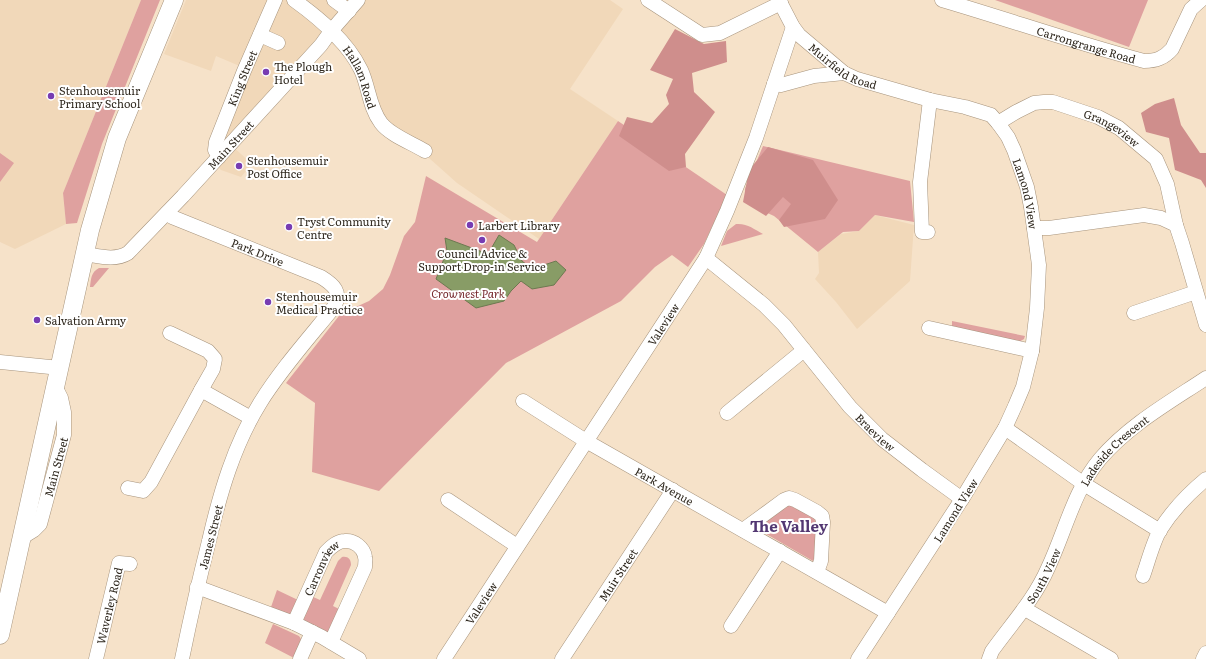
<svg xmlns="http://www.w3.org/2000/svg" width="1206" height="659" font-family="Literata,serif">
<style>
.built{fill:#f1d8b9}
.green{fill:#dfa19f}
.forest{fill:#cf8e8c}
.water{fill:#889c66;stroke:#6d7950}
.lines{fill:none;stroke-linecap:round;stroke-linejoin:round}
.minor-casing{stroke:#a7947d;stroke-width:15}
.major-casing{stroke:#a7947d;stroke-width:19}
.minor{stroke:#fff;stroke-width:14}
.major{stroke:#fff;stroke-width:18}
.poi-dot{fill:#773cb2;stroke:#fff;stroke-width:1.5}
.labels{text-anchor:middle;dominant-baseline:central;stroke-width:4;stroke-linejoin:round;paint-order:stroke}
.street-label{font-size:11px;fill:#2e271d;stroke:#fff}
.poi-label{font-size:11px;fill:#2e271d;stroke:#fff;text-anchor:start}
.park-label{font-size:11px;font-style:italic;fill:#75272b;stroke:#fff}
.district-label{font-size:15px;font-weight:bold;fill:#523772;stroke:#fff}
</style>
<rect width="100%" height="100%" fill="#f6e2c9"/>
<!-- built -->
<path class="built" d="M 0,0 L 141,0 L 63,193 L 66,224 L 15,249 L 0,242 Z
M 186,0 L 610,0 L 623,9 L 570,89 L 618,121 L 539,239 L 457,183 L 383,117 L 354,65 L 327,39 L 230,144 L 252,164 L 241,177 L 221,170 L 212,161 L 249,70 L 216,56 L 211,71 L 164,54 Z
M 875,215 L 914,225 L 910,281 L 857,329 L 836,302 L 815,279 L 819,273 L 818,252 L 841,234 L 859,231 Z"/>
<!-- green -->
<path class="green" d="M 141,0 L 160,0 L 102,144 L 77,223 L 66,224 L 63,193 Z
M 995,0 L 1148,0 L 1129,47 Z
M 618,121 L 727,195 L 704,244 L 688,267 L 672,255 L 655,267 L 621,301 L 506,363 L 379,491 L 312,472 L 315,403 L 286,383 L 346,307 L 358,306 L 369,301 L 383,289 L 390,275 L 404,236 L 415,222 L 426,176 L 537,242 Z
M 763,146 L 910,181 L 914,222 L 875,215 L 859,231 L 843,232 L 818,252 L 774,216 L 750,205 L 745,197 L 745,189 Z
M 0,153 L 14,163 L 0,182 Z
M 736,224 C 747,223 754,229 763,234 L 721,246 L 727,231 Z
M 99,268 L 109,268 L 93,287 L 90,287 C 91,279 91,272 99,268 Z
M 952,321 L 1025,336 L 1024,339 L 1019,342 L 952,326 Z
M 786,503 L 818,520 L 815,556 L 813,561 L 756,528 Z
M 342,557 C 348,556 351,559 351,565 L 333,606 L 341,610 L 330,634 L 300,619 L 311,596 L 320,600 L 338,561 Z
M 277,590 L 298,600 L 291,615 L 271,607 Z
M 273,624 L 299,636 L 301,639 L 294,658 L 265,643 Z"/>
<!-- forest -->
<path class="forest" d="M 675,29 L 704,44 L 726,41 L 727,62 L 692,73 L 694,92 L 715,112 L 685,154 L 686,167 L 669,171 L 619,136 L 627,117 L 652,123 L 669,104 L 666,95 L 673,79 L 650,70 Z
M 1174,98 L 1181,125 L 1200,153 L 1206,153 L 1206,188 L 1201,180 L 1175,170 L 1169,138 L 1146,132 L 1141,113 L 1155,104 Z
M 768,147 L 813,160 L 838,200 L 825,219 L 784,227 L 779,220 L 791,204 L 783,197 L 766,216 L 743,202 L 749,170 Z"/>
<!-- water -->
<path class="water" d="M 499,235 L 514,245 L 522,261 L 532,269 L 556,261 L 566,270 L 554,285 L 532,289 L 521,281 L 511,291 L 504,301 L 476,308 L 436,279 L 447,251 L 445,238 L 488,254 Z"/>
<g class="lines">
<!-- minor casing -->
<g class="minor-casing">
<g id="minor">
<path id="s1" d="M 294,0 C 319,18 347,41 361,70 C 369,87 369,107 381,123 C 390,135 412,143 425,151"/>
<path d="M 334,0 L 349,11"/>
<path d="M 648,0 L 702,35 L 720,33 L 781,3"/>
<path id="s2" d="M 779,0 L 793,27 L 799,35 L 844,73 L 857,79 L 930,100 L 965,107 L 991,115 L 998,123 L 1008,137 L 1014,150 L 1027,187 L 1031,207 L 1039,265 L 1037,308 L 1032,351 L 1023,387 L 1015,406 L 1005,428 L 962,499 L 858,659"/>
<path id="s3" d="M 942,0 C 1010,20 1076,43 1144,61 C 1156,61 1164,58 1172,49 L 1191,9 L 1201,0"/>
<path d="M 260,35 L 278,43"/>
<path d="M 774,84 L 781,85 L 814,76 L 844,73"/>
<path id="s4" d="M 998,123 L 1016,112 L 1034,103 L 1044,102 L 1053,102 L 1098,117 L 1119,128 L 1156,159 L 1167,184 L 1176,225"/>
<path id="s5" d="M 219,157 L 215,150 L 216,142 L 244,71 L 275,0"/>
<path id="s6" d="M 167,213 L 172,217 L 321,277 C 334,285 342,292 334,307 C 309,338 281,369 260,403 C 234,445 220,493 209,541 C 199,580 190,620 182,659"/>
<path d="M 1034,228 L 1049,228 L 1144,215 L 1161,218 L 1176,225 L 1182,243 L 1206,325"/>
<path d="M 928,232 L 922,232 L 920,182 L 930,100"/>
<path id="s7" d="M 85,254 C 99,256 115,261 128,253 L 183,196 L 321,45 L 331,31 L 358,0"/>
<path id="s8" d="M 706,258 L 764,305 L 784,325 L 850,407 L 882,439 L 922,470 L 962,499"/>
<path d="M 1134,313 L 1196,292"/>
<path d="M 929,328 L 1032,351"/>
<path d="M 170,333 L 208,351 L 215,359 L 213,369 L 201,390"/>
<path d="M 0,362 L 60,368"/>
<path id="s9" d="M 523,401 L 586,441 L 888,613"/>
<path d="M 727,413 L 804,350"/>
<path d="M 1005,428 L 1084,484 L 1160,531"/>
<path d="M 128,488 L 143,491 L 151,482 L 201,390 L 251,418"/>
<path d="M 448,500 L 517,546"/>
<path d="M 743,530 L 784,500 L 789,498 L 795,500 L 817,512 L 822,516 L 823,522 L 821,561 L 817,572"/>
<path id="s10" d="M 21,538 L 34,530 L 40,524 L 64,435 L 64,412 L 61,398 L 56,388"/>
<path d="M 1143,576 C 1148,562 1153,542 1160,530 C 1172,511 1189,493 1206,479"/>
<path d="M 197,587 L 294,623 L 322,637 L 359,659"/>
<path d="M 1025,609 L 1111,659"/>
<path id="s11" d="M 294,623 L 326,552 C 331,547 337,541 345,541 C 354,540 364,548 365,557 C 366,560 365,564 365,567 L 331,642"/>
<path d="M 731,626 L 780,551"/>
<path id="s12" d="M 96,659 L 119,563 L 130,564"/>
<path d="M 300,659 L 312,632"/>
<path id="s13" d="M 444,659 L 706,258 L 727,211 L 756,138 L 793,27"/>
<path id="s14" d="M 562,659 L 673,490"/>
<path id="s15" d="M 989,659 L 992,651 C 1012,623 1034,600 1048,568 C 1065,532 1074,490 1100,459 C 1129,425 1170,402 1206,378"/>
<path d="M 1203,659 L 1206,653"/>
</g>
</g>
<!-- major casing -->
<g class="major-casing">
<path id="major" d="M 0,635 L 90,230 L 117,138 L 174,0"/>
</g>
<!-- minor -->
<use href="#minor" class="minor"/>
<!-- major -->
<use href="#major" class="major"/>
</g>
<!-- markers -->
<g class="poi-dot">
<circle cx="266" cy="72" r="4"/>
<circle cx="51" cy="96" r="4"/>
<circle cx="239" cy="166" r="4"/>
<circle cx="470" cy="225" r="4"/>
<circle cx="289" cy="227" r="4"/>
<circle cx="482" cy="240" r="4"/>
<circle cx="268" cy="302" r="4"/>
<circle cx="37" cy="320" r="4"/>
</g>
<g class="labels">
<!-- street labels -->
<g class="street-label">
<text stroke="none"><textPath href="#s3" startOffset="151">Carrongrange Road</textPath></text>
<text stroke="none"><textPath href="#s2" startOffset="95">Muirfield Road</textPath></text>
<text stroke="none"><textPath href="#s5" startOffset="85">King Street</textPath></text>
<text stroke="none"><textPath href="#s1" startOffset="104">Hallam Road</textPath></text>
<text stroke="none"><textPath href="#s4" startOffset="125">Grangeview</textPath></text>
<text stroke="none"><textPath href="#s7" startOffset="193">Main Street</textPath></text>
<text stroke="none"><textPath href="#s2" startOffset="340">Lamond View</textPath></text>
<text stroke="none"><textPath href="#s6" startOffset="99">Park Drive</textPath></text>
<text stroke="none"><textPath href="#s13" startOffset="400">Valeview</textPath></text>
<text stroke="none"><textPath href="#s8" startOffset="244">Braeview</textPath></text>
<text stroke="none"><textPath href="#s15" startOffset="246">Ladeside Crescent</textPath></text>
<text stroke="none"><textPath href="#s10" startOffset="83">Main Street</textPath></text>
<text stroke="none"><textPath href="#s9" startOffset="165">Park Avenue</textPath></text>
<text transform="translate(955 510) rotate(-58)">Lamond View</text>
<text transform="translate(210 537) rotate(-76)">James Street</text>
<text stroke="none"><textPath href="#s11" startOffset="62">Carronview</textPath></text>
<text stroke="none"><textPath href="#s14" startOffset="101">Muir Street</textPath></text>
<text stroke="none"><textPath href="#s15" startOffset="100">South View</textPath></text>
<text stroke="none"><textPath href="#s13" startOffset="67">Valeview</textPath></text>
<text stroke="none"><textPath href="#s12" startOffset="55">Waverley Road</textPath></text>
</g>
<!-- poi labels -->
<g class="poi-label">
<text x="274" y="66">The Plough<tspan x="274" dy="13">Hotel</tspan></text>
<text x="59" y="90">Stenhousemuir<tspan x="59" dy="13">Primary School</tspan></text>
<text x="247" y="160">Stenhousemuir<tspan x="247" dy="13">Post Office</tspan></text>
<text x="297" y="221">Tryst Community<tspan x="297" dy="13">Centre</tspan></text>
<text x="478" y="225">Larbert Library</text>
<text x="482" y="253" text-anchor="middle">Council Advice &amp;<tspan x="482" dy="13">Support Drop-in Service</tspan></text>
<text x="276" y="296">Stenhousemuir<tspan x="276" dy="13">Medical Practice</tspan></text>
<text x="45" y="320">Salvation Army</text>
</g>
<!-- park labels -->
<g class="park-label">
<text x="468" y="293">Crownest Park</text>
</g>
<!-- district labels -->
<g class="district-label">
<text x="789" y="525">The Valley</text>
</g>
</g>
</svg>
